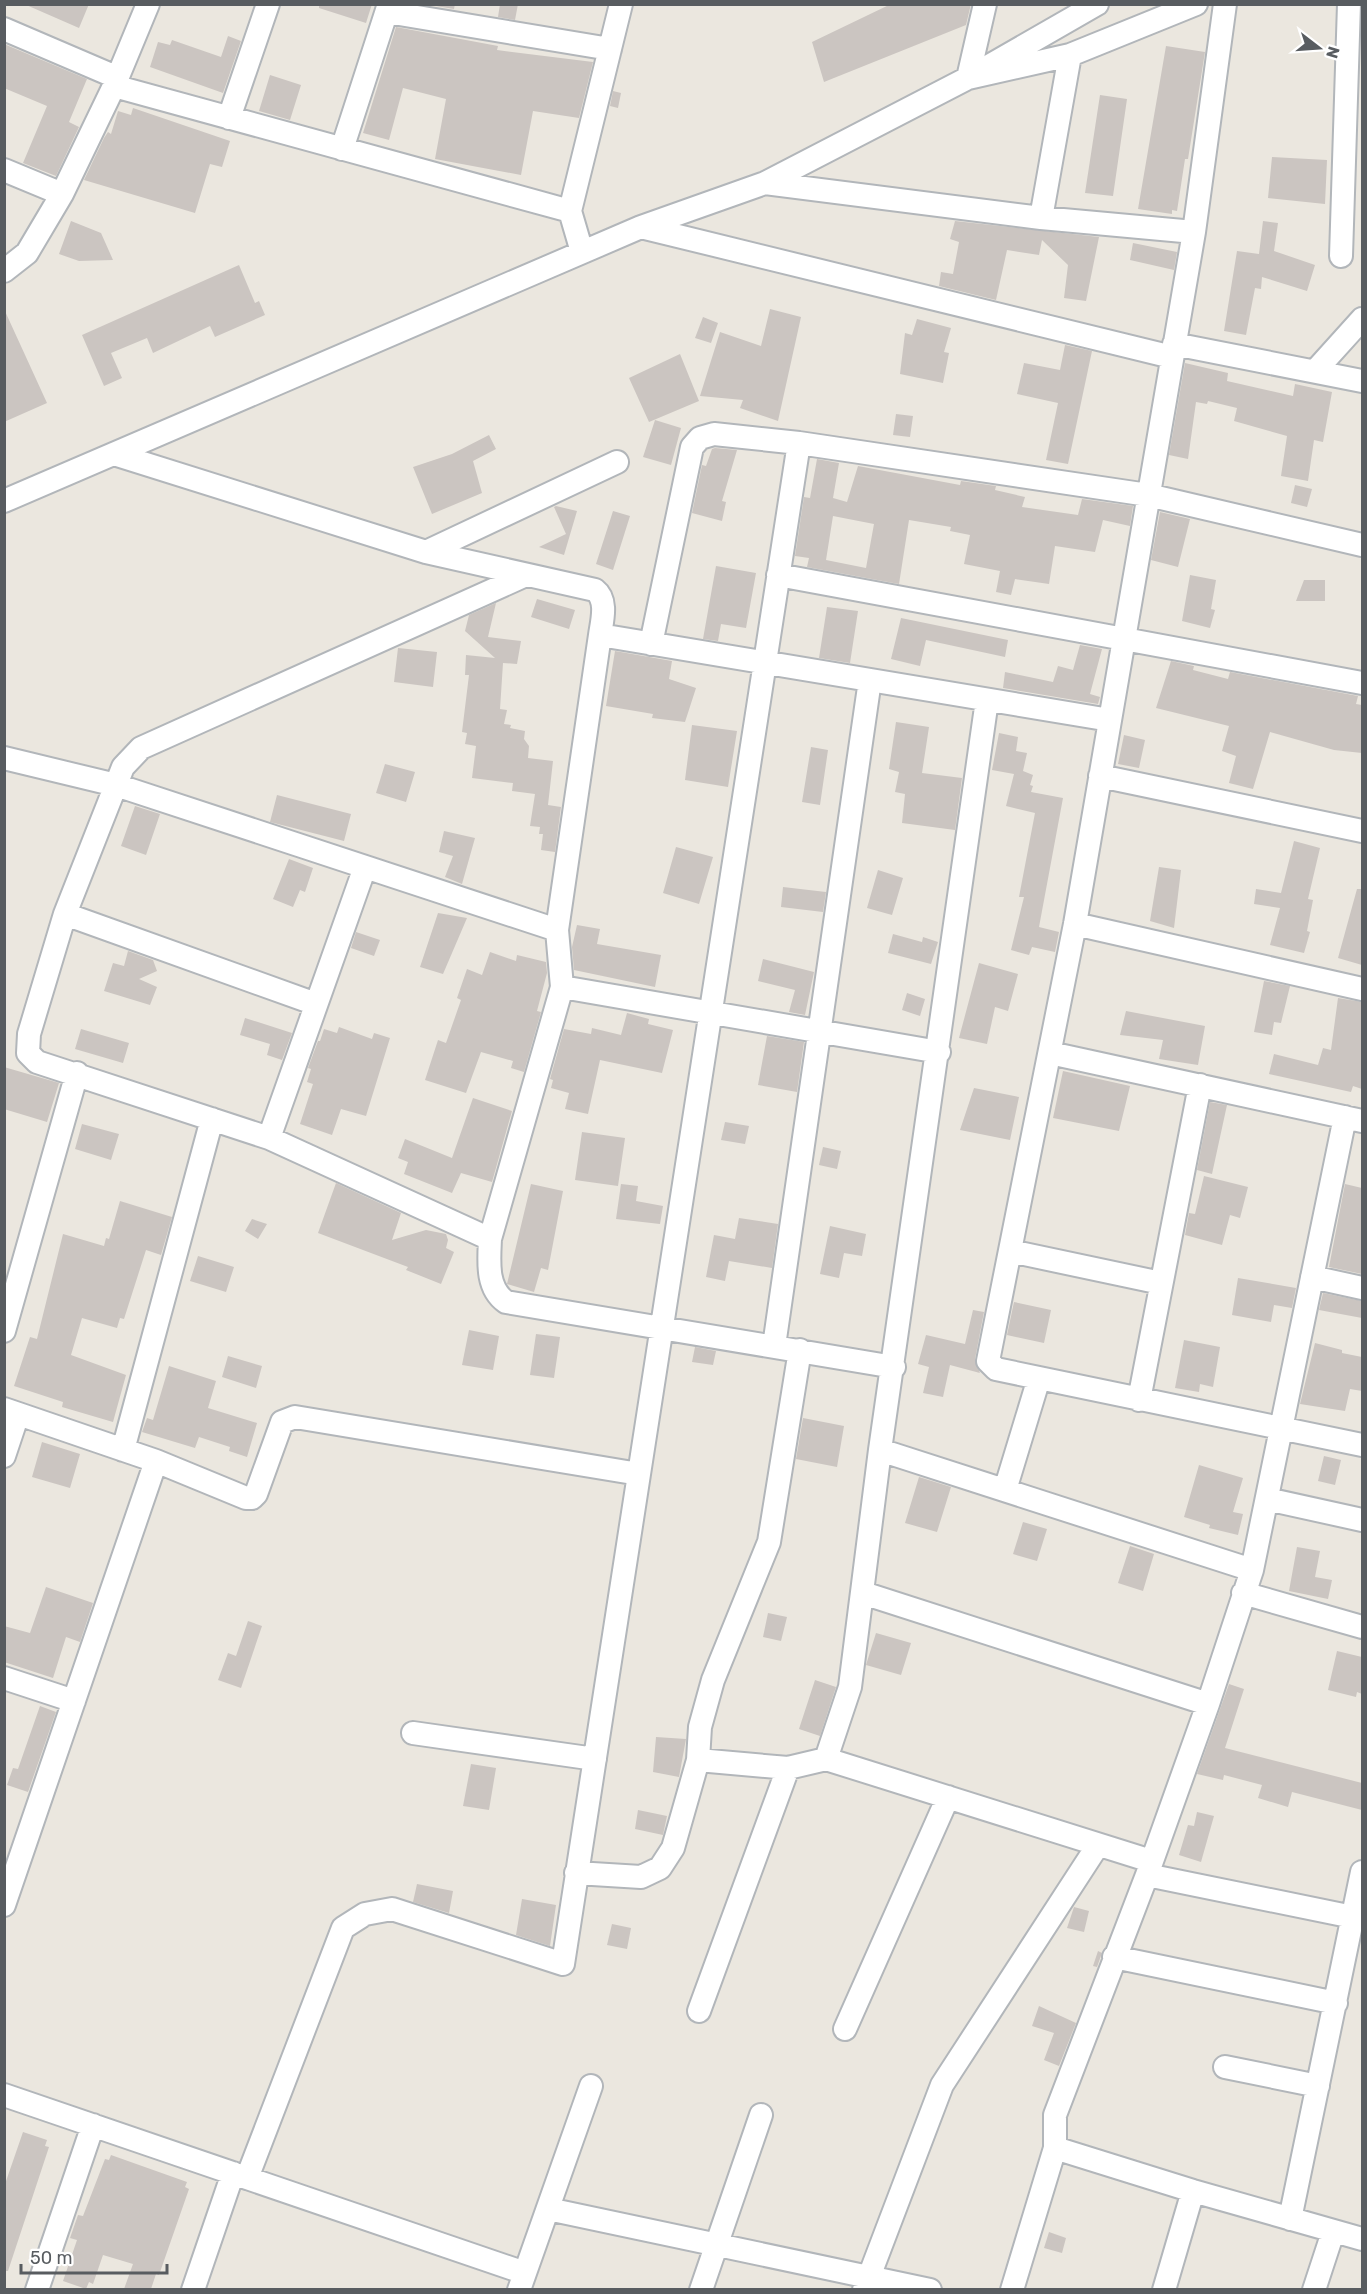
<svg xmlns="http://www.w3.org/2000/svg" width="1367" height="2294" font-family="Rubik,sans-serif">
<style>
.building{fill:#cbc5c1;fill-rule:evenodd}
.lines{fill:none;stroke-linecap:round;stroke-linejoin:round}
.street-casing{stroke:#b2b6ba;stroke-width:26}
.street{stroke:#fff;stroke-width:22}
</style>
<rect width="100%" height="100%" fill="#ebe7df"/>
<!-- building -->
<path class="building" d="M 24,4 L 89,4 L 79,28 Z
M 319,4 L 372,4 L 366,23 L 319,8 Z
M 424,4 L 455,4 L 454,9 Z
M 500,4 L 518,4 L 515,20 L 498,17 Z
M 891,4 L 971,4 L 966,25 L 824,82 L 812,42 Z
M 396,27 L 498,46 L 497,50 L 593,62 L 579,118 L 533,111 L 521,175 L 435,159 L 446,99 L 403,88 L 389,140 L 363,133 Z
M 228,36 L 241,41 L 223,93 L 150,67 L 158,42 L 170,45 L 172,40 L 221,57 Z
M 4,44 L 87,79 L 69,122 L 79,127 L 56,176 L 23,163 L 47,106 L 4,88 Z
M 1166,46 L 1205,52 L 1188,159 L 1185,159 L 1177,211 L 1172,210 L 1172,214 L 1138,209 Z
M 270,75 L 301,85 L 290,120 L 259,111 Z
M 613,91 L 621,93 L 618,108 L 610,106 Z
M 1100,95 L 1127,99 L 1113,196 L 1085,193 Z
M 133,108 L 230,141 L 222,167 L 210,164 L 195,213 L 84,180 L 104,138 L 108,132 L 111,134 L 118,111 L 131,115 Z
M 1272,157 L 1327,160 L 1325,204 L 1268,198 Z
M 71,221 L 101,233 L 113,260 L 79,261 L 59,254 Z
M 955,221 L 1099,237 L 1086,301 L 1064,298 L 1068,265 L 1042,240 L 1039,255 L 1007,250 L 996,300 L 939,286 L 941,272 L 953,274 L 959,242 L 950,239 Z
M 1263,221 L 1278,223 L 1274,251 L 1315,265 L 1307,291 L 1262,277 L 1261,289 L 1255,288 L 1246,335 L 1224,331 L 1237,251 L 1259,254 Z
M 1133,243 L 1177,252 L 1174,270 L 1130,260 Z
M 239,265 L 255,303 L 259,301 L 265,315 L 215,337 L 210,326 L 153,353 L 147,338 L 111,353 L 122,378 L 104,386 L 82,335 Z
M 4,309 L 47,403 L 4,422 Z
M 770,309 L 801,317 L 778,421 L 740,408 L 743,400 L 700,396 L 720,332 L 761,346 Z
M 703,317 L 718,323 L 711,343 L 695,338 Z
M 917,319 L 951,328 L 944,352 L 949,353 L 943,383 L 900,374 L 905,333 L 912,335 Z
M 1065,345 L 1092,351 L 1068,464 L 1046,460 L 1058,403 L 1017,394 L 1024,363 L 1060,370 Z
M 680,354 L 699,401 L 649,422 L 629,378 Z
M 1185,363 L 1228,373 L 1227,381 L 1293,396 L 1295,384 L 1332,392 L 1323,442 L 1314,440 L 1308,481 L 1281,476 L 1287,436 L 1234,421 L 1237,408 L 1208,401 L 1207,404 L 1196,402 L 1188,459 L 1169,455 Z
M 896,414 L 913,416 L 910,437 L 893,435 Z
M 655,420 L 681,428 L 671,465 L 643,457 Z
M 489,435 L 496,449 L 473,461 L 482,493 L 432,514 L 413,467 L 452,454 Z
M 715,448 L 737,450 L 722,501 L 726,502 L 722,521 L 692,513 L 702,465 L 706,466 L 712,449 Z
M 817,459 L 839,463 L 833,498 L 847,502 L 858,466 L 960,485 L 961,481 L 996,486 L 995,490 L 1025,497 L 1022,507 L 1078,515 L 1082,499 L 1133,506 L 1130,526 L 1103,520 L 1095,552 L 1055,546 L 1049,584 L 1015,579 L 1011,595 L 996,592 L 1000,571 L 964,564 L 970,535 L 950,531 L 951,527 L 909,520 L 899,584 L 807,567 L 809,558 L 795,556 L 804,497 L 810,498 ZM 833,516 L 874,524 L 866,568 L 826,560 Z
M 1295,485 L 1312,489 L 1307,507 L 1291,503 Z
M 556,506 L 577,511 L 564,555 L 539,547 L 566,534 L 554,507 Z
M 613,511 L 630,516 L 613,570 L 596,564 Z
M 1160,512 L 1190,519 L 1178,567 L 1151,560 Z
M 716,566 L 756,573 L 746,628 L 721,624 L 718,641 L 703,639 Z
M 1190,575 L 1216,580 L 1211,609 L 1215,610 L 1210,628 L 1182,621 Z
M 1304,580 L 1325,580 L 1325,601 L 1296,601 Z
M 537,599 L 575,610 L 569,629 L 531,617 Z
M 496,603 L 488,637 L 521,641 L 517,664 L 503,663 L 500,709 L 507,710 L 504,724 L 511,725 L 510,728 L 525,731 L 524,739 L 529,746 L 528,758 L 553,761 L 548,805 L 561,807 L 555,852 L 541,850 L 543,834 L 539,834 L 540,827 L 530,826 L 535,794 L 512,791 L 513,783 L 472,778 L 476,746 L 465,744 L 467,733 L 462,732 L 469,675 L 465,675 L 466,655 L 495,658 L 465,631 L 469,615 Z
M 827,607 L 858,611 L 850,663 L 819,658 Z
M 901,618 L 1008,640 L 1005,657 L 926,640 L 920,666 L 891,659 Z
M 1080,645 L 1102,649 L 1090,694 L 1100,697 L 1098,704 L 1003,688 L 1005,672 L 1053,682 L 1058,666 L 1073,670 Z
M 398,648 L 437,652 L 433,687 L 394,682 Z
M 615,651 L 672,661 L 669,679 L 696,688 L 685,722 L 652,718 L 653,714 L 606,706 Z
M 1171,661 L 1194,666 L 1193,670 L 1228,679 L 1230,672 L 1358,696 L 1356,704 L 1362,705 L 1362,753 L 1334,750 L 1270,732 L 1253,789 L 1229,783 L 1236,756 L 1222,751 L 1229,726 L 1156,708 Z
M 896,722 L 929,727 L 922,773 L 962,778 L 955,830 L 902,823 L 905,794 L 895,792 L 899,772 L 889,769 Z
M 692,725 L 737,731 L 728,787 L 685,780 Z
M 999,733 L 1018,737 L 1016,751 L 1027,753 L 1023,771 L 1033,775 L 1030,785 L 1033,786 L 1031,792 L 1063,798 L 1039,927 L 1059,932 L 1055,952 L 1032,947 L 1029,955 L 1011,950 L 1024,897 L 1019,897 L 1035,813 L 1006,806 L 1014,774 L 992,770 Z
M 1124,735 L 1145,740 L 1139,768 L 1118,764 Z
M 811,747 L 828,750 L 820,805 L 802,802 Z
M 385,764 L 415,772 L 406,802 L 376,793 Z
M 277,795 L 351,814 L 344,841 L 270,822 Z
M 135,806 L 160,814 L 146,855 L 121,846 Z
M 444,831 L 475,838 L 462,884 L 445,877 L 453,856 L 439,852 Z
M 1294,841 L 1320,848 L 1308,899 L 1313,900 L 1307,931 L 1310,932 L 1304,953 L 1270,945 L 1280,908 L 1254,904 L 1256,889 L 1281,893 Z
M 676,847 L 713,857 L 699,904 L 663,893 Z
M 289,859 L 313,868 L 305,892 L 300,890 L 293,907 L 273,899 Z
M 1159,867 L 1181,870 L 1174,928 L 1150,921 Z
M 878,870 L 903,878 L 892,915 L 867,908 Z
M 783,887 L 826,892 L 823,912 L 781,907 Z
M 1357,889 L 1362,889 L 1362,965 L 1338,958 Z
M 438,913 L 467,918 L 443,974 L 420,967 Z
M 577,925 L 600,929 L 597,944 L 661,955 L 655,987 L 574,970 L 572,947 Z
M 356,932 L 380,940 L 374,956 L 351,948 Z
M 893,934 L 922,942 L 923,937 L 938,942 L 931,964 L 888,953 Z
M 128,951 L 153,960 L 157,971 L 139,979 L 157,987 L 150,1005 L 104,991 L 113,963 L 124,966 Z
M 490,952 L 516,961 L 517,955 L 546,962 L 547,973 L 537,1011 L 541,1012 L 524,1072 L 511,1068 L 513,1061 L 481,1052 L 466,1093 L 425,1080 L 438,1040 L 446,1043 L 461,1000 L 457,998 L 467,969 L 482,975 Z
M 763,959 L 814,972 L 805,1015 L 789,1012 L 795,990 L 758,981 Z
M 979,963 L 1018,974 L 1008,1011 L 995,1007 L 987,1044 L 959,1038 Z
M 1264,981 L 1290,986 L 1281,1023 L 1274,1022 L 1272,1035 L 1254,1032 Z
M 907,993 L 925,999 L 920,1016 L 902,1010 Z
M 1338,998 L 1362,1002 L 1362,1089 L 1353,1086 L 1351,1092 L 1269,1074 L 1274,1054 L 1318,1065 L 1323,1048 L 1331,1050 Z
M 1126,1011 L 1205,1026 L 1198,1065 L 1159,1059 L 1163,1040 L 1120,1035 Z
M 627,1013 L 649,1019 L 648,1024 L 673,1030 L 662,1073 L 600,1060 L 588,1114 L 565,1109 L 569,1093 L 551,1088 L 553,1080 L 550,1079 L 564,1029 L 591,1034 L 592,1028 L 621,1035 Z
M 245,1018 L 292,1033 L 282,1060 L 267,1055 L 270,1044 L 240,1035 Z
M 339,1027 L 372,1039 L 374,1033 L 390,1038 L 366,1116 L 341,1109 L 332,1135 L 300,1124 L 313,1084 L 307,1082 L 311,1069 L 308,1068 L 318,1041 L 320,1041 L 324,1029 L 337,1033 Z
M 81,1029 L 129,1043 L 123,1063 L 75,1049 Z
M 767,1036 L 804,1042 L 797,1092 L 758,1085 Z
M 4,1067 L 59,1083 L 47,1122 L 4,1109 Z
M 1063,1071 L 1130,1086 L 1119,1131 L 1053,1118 Z
M 974,1088 L 1019,1097 L 1010,1140 L 960,1130 Z
M 473,1098 L 512,1111 L 492,1182 L 461,1173 L 452,1193 L 404,1174 L 408,1162 L 398,1158 L 405,1139 L 452,1158 Z
M 1210,1102 L 1227,1105 L 1212,1174 L 1197,1170 Z
M 725,1122 L 749,1126 L 745,1144 L 721,1140 Z
M 82,1124 L 119,1134 L 111,1160 L 75,1149 Z
M 582,1132 L 625,1138 L 618,1186 L 575,1180 Z
M 823,1147 L 841,1151 L 837,1169 L 819,1165 Z
M 1204,1176 L 1248,1187 L 1240,1218 L 1230,1215 L 1222,1245 L 1185,1235 L 1189,1213 L 1195,1214 Z
M 336,1183 L 401,1213 L 392,1240 L 426,1230 L 446,1234 L 448,1240 L 446,1248 L 454,1252 L 441,1284 L 406,1270 L 408,1267 L 318,1233 Z
M 531,1184 L 563,1191 L 548,1270 L 541,1268 L 534,1292 L 507,1284 Z
M 621,1184 L 638,1186 L 636,1201 L 663,1206 L 660,1224 L 616,1219 Z
M 1345,1184 L 1362,1188 L 1362,1274 L 1329,1267 Z
M 120,1201 L 172,1217 L 161,1255 L 146,1250 L 124,1319 L 120,1318 L 117,1328 L 82,1318 L 71,1355 L 126,1375 L 113,1422 L 62,1407 L 63,1402 L 14,1386 L 30,1337 L 37,1339 L 63,1234 L 104,1246 L 106,1238 L 109,1239 Z
M 739,1218 L 778,1224 L 772,1268 L 729,1261 L 725,1281 L 706,1277 L 714,1235 L 735,1239 Z
M 252,1219 L 267,1224 L 258,1239 L 245,1231 Z
M 830,1226 L 866,1234 L 862,1256 L 844,1253 L 839,1278 L 820,1274 Z
M 198,1256 L 234,1267 L 226,1292 L 190,1281 Z
M 1238,1278 L 1296,1288 L 1292,1308 L 1274,1305 L 1271,1322 L 1232,1315 Z
M 1323,1293 L 1362,1301 L 1362,1318 L 1319,1310 Z
M 1014,1302 L 1051,1310 L 1044,1343 L 1007,1335 Z
M 973,1310 L 984,1312 L 975,1359 L 980,1373 L 950,1365 L 943,1397 L 923,1393 L 929,1367 L 918,1364 L 926,1335 L 965,1344 Z
M 469,1330 L 499,1336 L 493,1370 L 462,1365 Z
M 536,1334 L 560,1337 L 554,1378 L 530,1375 Z
M 1184,1340 L 1220,1347 L 1213,1387 L 1200,1384 L 1199,1392 L 1175,1388 Z
M 1315,1343 L 1342,1350 L 1342,1353 L 1362,1357 L 1362,1391 L 1350,1389 L 1345,1411 L 1300,1404 Z
M 695,1347 L 716,1351 L 713,1365 L 692,1362 Z
M 228,1356 L 262,1366 L 256,1388 L 222,1377 Z
M 169,1366 L 216,1381 L 208,1408 L 257,1423 L 247,1457 L 229,1451 L 230,1447 L 199,1437 L 195,1448 L 142,1432 L 147,1418 L 153,1420 Z
M 803,1418 L 844,1426 L 837,1467 L 796,1459 Z
M 42,1442 L 80,1454 L 70,1488 L 32,1477 Z
M 1324,1456 L 1341,1460 L 1335,1485 L 1318,1481 Z
M 1199,1465 L 1243,1478 L 1233,1512 L 1243,1514 L 1238,1535 L 1209,1528 L 1210,1525 L 1184,1517 Z
M 919,1477 L 951,1487 L 937,1532 L 905,1523 Z
M 1023,1522 L 1047,1529 L 1037,1561 L 1013,1554 Z
M 1130,1546 L 1154,1554 L 1143,1591 L 1118,1583 Z
M 1297,1547 L 1320,1551 L 1315,1577 L 1332,1580 L 1328,1599 L 1289,1591 Z
M 46,1587 L 93,1603 L 80,1642 L 66,1637 L 53,1678 L 4,1662 L 4,1626 L 30,1633 Z
M 768,1613 L 787,1617 L 781,1641 L 763,1637 Z
M 248,1621 L 262,1626 L 241,1688 L 218,1680 L 228,1653 L 236,1656 Z
M 876,1633 L 911,1643 L 901,1675 L 866,1665 Z
M 1337,1651 L 1362,1657 L 1362,1694 L 1357,1692 L 1356,1697 L 1328,1690 Z
M 815,1680 L 836,1687 L 820,1736 L 799,1729 Z
M 1229,1684 L 1244,1689 L 1225,1748 L 1362,1783 L 1362,1810 L 1292,1792 L 1288,1807 L 1258,1798 L 1262,1785 L 1224,1775 L 1223,1780 L 1197,1774 Z
M 40,1706 L 56,1712 L 28,1792 L 7,1785 L 13,1768 L 18,1769 Z
M 656,1737 L 686,1739 L 679,1777 L 653,1772 Z
M 471,1764 L 496,1768 L 489,1810 L 463,1806 Z
M 638,1810 L 667,1816 L 663,1835 L 635,1829 Z
M 1197,1812 L 1214,1816 L 1201,1862 L 1179,1855 L 1188,1825 L 1194,1826 Z
M 417,1884 L 453,1891 L 449,1913 L 413,1902 Z
M 522,1899 L 556,1905 L 550,1946 L 516,1935 Z
M 1074,1907 L 1089,1911 L 1084,1932 L 1067,1928 Z
M 612,1924 L 631,1928 L 627,1949 L 607,1945 Z
M 1098,1951 L 1102,1953 L 1097,1967 L 1093,1966 Z
M 1039,2006 L 1076,2023 L 1059,2066 L 1044,2060 L 1054,2033 L 1032,2026 Z
M 23,2132 L 47,2140 L 45,2146 L 49,2147 L 8,2271 L 4,2271 L 4,2187 Z
M 111,2155 L 187,2182 L 185,2187 L 189,2189 L 159,2275 L 156,2274 L 151,2289 L 124,2289 L 133,2264 L 103,2255 L 93,2284 L 89,2282 L 86,2289 L 63,2281 L 77,2240 L 70,2238 L 78,2215 L 83,2216 L 105,2159 L 109,2160 Z
M 1049,2232 L 1066,2238 L 1062,2253 L 1044,2248 Z"/>
<g class="lines">
<!-- street casing -->
<g class="street-casing">
<path id="street" d="M 985,4 L 968,78 L 1070,55 L 1196,4
M 1225,4 L 1194,232 L 1075,924 L 988,1361 L 996,1369 L 1039,1378 L 1362,1445
M 387,12 L 610,49
M 4,29 L 116,77
M 114,86 L 570,211
M 229,118 L 268,4
M 342,149 L 389,4
M 4,170 L 62,194
M 765,183 L 1041,218 L 1194,232
M 1041,218 L 1070,55
M 641,227 L 1172,357
M 582,252 L 570,211 L 621,4
M 1341,256 L 1349,4
M 4,271 L 27,253 L 62,194 L 114,86 L 148,4
M 1174,344 L 1362,381
M 1316,370 L 1362,319
M 114,454 L 426,552 L 595,590 C 608,600 602,621 600,635 L 557,930 L 562,987 L 490,1239 C 489,1261 486,1288 506,1302 L 894,1367
M 4,501 L 641,227 L 765,183 L 968,78 L 1097,4
M 426,552 L 617,462
M 778,575 L 1362,683
M 600,635 L 1110,720
M 651,644 L 692,447 L 700,438 L 714,434 L 799,443 L 1148,495 L 1362,545
M 4,758 L 116,785 L 557,930
M 1100,776 L 1362,831
M 65,914 L 316,1004
M 1075,924 L 1362,989
M 562,987 L 939,1052
M 1050,1053 L 1362,1121
M 269,1138 L 365,867
M 490,1239 L 269,1138 L 37,1062 L 28,1053 L 29,1034 L 65,914 L 123,767 L 141,748 L 526,575
M 1010,1251 L 1161,1283
M 1312,1277 L 1362,1288
M 4,1331 L 77,1073
M 774,1346 L 870,680
M 1139,1400 L 1200,1085
M 4,1409 L 156,1461 L 246,1498 L 252,1498 L 256,1494 L 282,1422 L 295,1417 L 639,1474
M 123,1450 L 212,1119
M 880,1450 L 1252,1570
M 4,1456 L 18,1414
M 1005,1490 L 1039,1378
M 1267,1499 L 1362,1520
M 863,1593 L 1208,1704
M 1243,1593 L 1362,1627
M 4,1678 L 74,1701
M 413,1733 L 595,1759
M 826,1759 L 1151,1861
M 698,1760 L 788,1768 L 826,1759 L 850,1687 L 880,1450 L 987,700
M 576,1873 L 641,1877 L 660,1868 L 673,1848 L 698,1760 L 700,1727 L 713,1680 L 769,1542 L 800,1350
M 1147,1875 L 1353,1917
M 4,1905 L 156,1461
M 1114,1957 L 1336,2003
M 699,2011 L 788,1768
M 845,2029 L 948,1797
M 1225,2067 L 1318,2086
M 4,2095 L 525,2273
M 1055,2148 L 1193,2191 L 1362,2239
M 247,2178 L 343,1928 L 365,1914 L 392,1909 L 563,1964 L 799,443
M 548,2209 L 930,2290
M 1290,2219 L 1362,1872
M 37,2290 L 93,2125
M 193,2290 L 233,2173
M 519,2290 L 591,2086
M 701,2290 L 761,2115
M 864,2290 L 942,2085 L 1098,1845
M 1012,2290 L 1055,2148 L 1055,2115 L 1147,1875 L 1208,1704 L 1252,1570 L 1345,1117
M 1164,2290 L 1193,2191
M 1314,2290 L 1333,2232"/>
</g>
<!-- street -->
<use href="#street" class="street"/>
</g>
<!-- border -->
<rect width="1367" height="2294" fill="none" stroke="#585c60" stroke-width="12"/>
<!-- north arrow -->
<g transform="translate(1319 48) rotate(107)" stroke="#ffffff" stroke-width="4.5" paint-order="stroke">
<path d="M0-4.5L10 22L0 15L-10 22Z" fill="#585c60"/>
<text y="-9" font-size="16" font-weight="bold" text-anchor="middle" fill="#585c60">N</text>
</g>
<!-- scale -->
<path d="M21 2264v9h146v-9" fill="none" stroke="#585c60" stroke-width="3"/>
<text x="30" y="2264" font-size="18" fill="#585c60" stroke="#ffffff" stroke-width="4.5" paint-order="stroke">50 m</text>
</svg>
